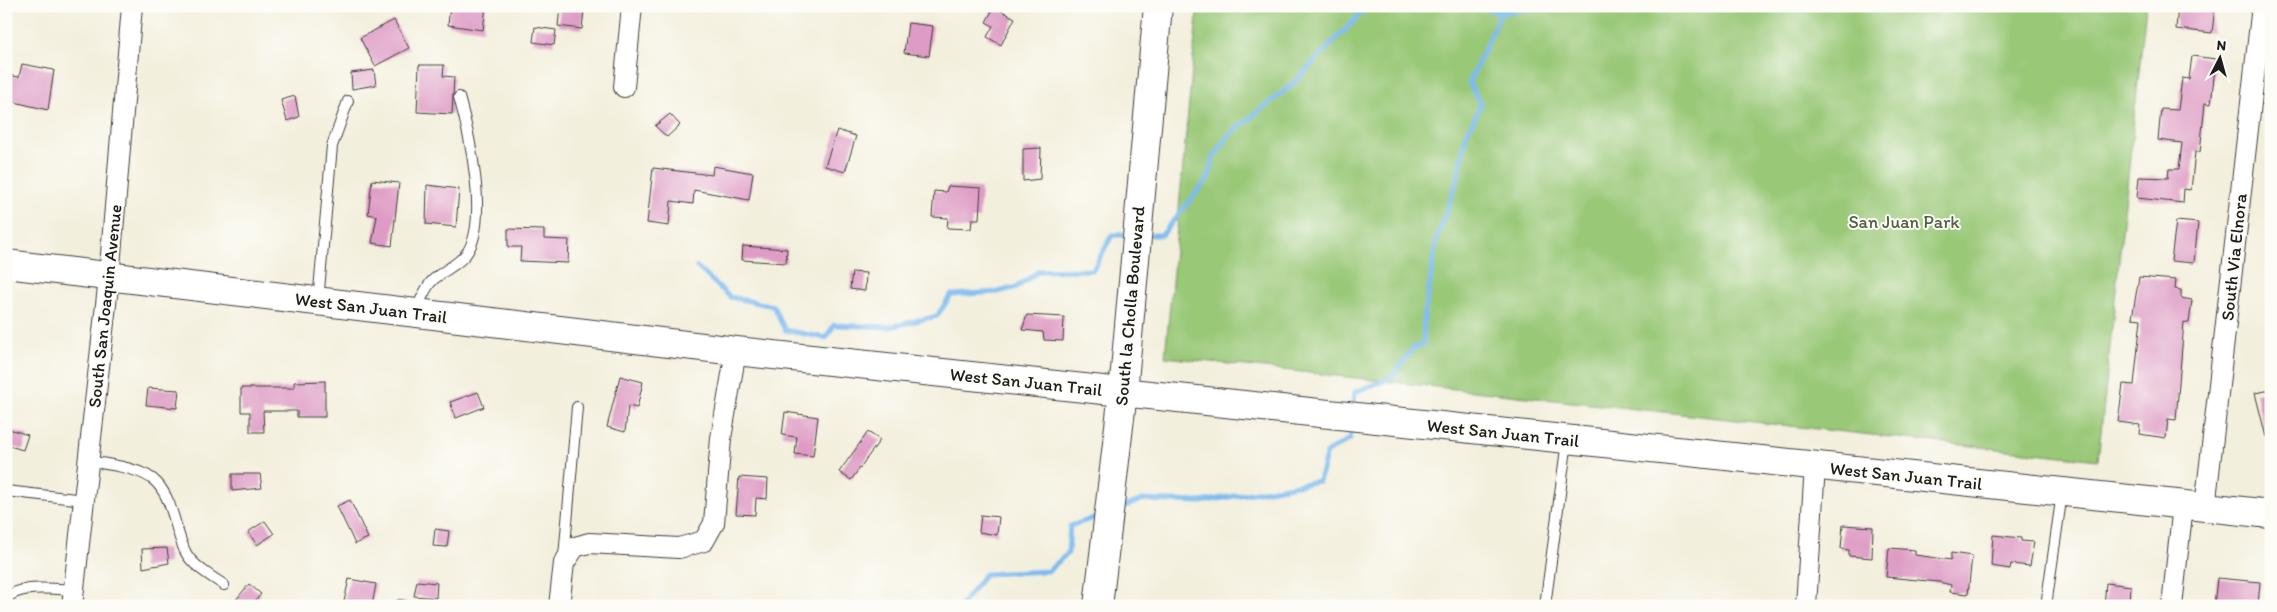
<svg xmlns="http://www.w3.org/2000/svg" width="2277" height="612" font-family="Itim,sans-serif">
<style>
.green{fill:#99c877;stroke:#5a724a}
.lines{fill:none;stroke-linecap:round;stroke-linejoin:round}
.stream{stroke:#7dbbf0;stroke-width:5}
.building{fill:#de9bc5}
.lane-casing{stroke:#3c3c39;stroke-width:12}
.street-casing{stroke:#3c3c39;stroke-width:22}
.secondary-casing{stroke:#3c3c39;stroke-width:30}
.lane{stroke:#fff;stroke-width:10}
.street{stroke:#fff;stroke-width:20}
.secondary{stroke:#fff;stroke-width:28}
.labels{text-anchor:middle;dominant-baseline:central;stroke-width:4;stroke-linejoin:round;paint-order:stroke}
.park-label{font-size:18px;fill:#4e6140;stroke:#fdfcf7}
.street-label{font-size:18px;fill:#1c1c1c;stroke:#fdfcf7}
</style>
<rect width="100%" height="100%" fill="#fdfcf7"/>
<filter id="ink" filterUnits="userSpaceOnUse"><feTurbulence type="fractalNoise" baseFrequency=".02" numOctaves="2"/><feDisplacementMap in="SourceGraphic" scale="10" xChannelSelector="R" yChannelSelector="G"/><feConvolveMatrix kernelMatrix="1 2 1 2 8 2 1 2 1" color-interpolation-filters="sRGB"/></filter>
<filter id="wash" filterUnits="userSpaceOnUse"><feTurbulence type="fractalNoise" baseFrequency=".0096" numOctaves="4" result="noise"/><feDisplacementMap in="SourceGraphic" scale="20" xChannelSelector="R" yChannelSelector="G"/><feGaussianBlur stdDeviation="1.12" result="paint"/><feColorMatrix in="noise" values="0 0 0 0 0 0 0 0 0 0 0 0 0 0 0 0 0 1.4 0 .05"/><feComposite in="paint" operator="in"/></filter>
<g filter="url(#wash)">
<rect width="100%" height="100%" fill="#f3efdd"/>
<!-- green -->
<path class="green" d="M 1198,6 L 2146,6 L 2098,460 L 1165,357 Z"/>
<g class="lines">
<!-- stream -->
<path class="stream" d="M 1475,6 L 1501,13 L 1551,6
M 1152,235 L 1162,235 L 1209,177 L 1213,158 L 1231,133 L 1293,84 L 1368,6
M 697,267 L 730,297 L 773,306 L 785,330 L 826,338 L 834,325 L 890,327 L 937,316 L 951,295 L 998,292 L 1017,287 L 1039,271 L 1093,270 L 1112,235 L 1122,235
M 1354,402 L 1355,392 L 1391,378 L 1413,348 L 1423,345 L 1424,315 L 1430,283 L 1436,240 L 1457,181 L 1466,135 L 1481,105 L 1469,83 L 1501,13
M 1124,507 L 1142,500 L 1201,502 L 1319,481 L 1327,452 L 1350,439 L 1351,432
M 961,606 L 985,574 L 1048,571 L 1068,553 L 1070,526 L 1094,518"/>
</g>
<g id="blocks">
<!-- building -->
<path class="building" d="M 450,6 L 486,6 L 483,30 L 448,25 Z
M 2178,6 L 2215,6 L 2212,33 L 2176,29 Z
M 560,7 L 584,10 L 582,29 L 558,26 Z
M 994,7 L 1015,18 L 1001,45 L 987,37 L 993,26 L 986,22 Z
M 394,20 L 409,48 L 375,66 L 360,38 Z
M 908,23 L 933,26 L 929,56 L 904,53 Z
M 535,27 L 556,30 L 554,45 L 533,42 Z
M 2192,56 L 2216,59 L 2211,104 L 2205,103 L 2200,152 L 2195,152 L 2191,190 L 2184,189 L 2183,203 L 2137,198 L 2139,177 L 2168,178 L 2169,169 L 2179,169 L 2182,143 L 2158,140 L 2161,109 L 2178,110 L 2182,78 L 2189,79 Z
M 22,64 L 54,70 L 48,110 L 6,100 L 7,75 L 19,77 Z
M 419,65 L 444,65 L 443,76 L 454,77 L 452,114 L 417,112 Z
M 374,70 L 376,85 L 352,89 L 351,73 Z
M 295,96 L 299,117 L 287,121 L 281,100 Z
M 670,114 L 680,125 L 667,137 L 655,126 Z
M 837,130 L 856,136 L 845,172 L 825,166 Z
M 1041,148 L 1040,179 L 1023,181 L 1023,149 Z
M 713,166 L 753,173 L 749,200 L 694,190 L 693,204 L 671,201 L 669,226 L 647,223 L 653,168 L 712,175 Z
M 372,180 L 399,183 L 392,246 L 372,243 L 377,216 L 368,214 Z
M 427,185 L 459,189 L 456,227 L 426,224 Z
M 948,186 L 981,188 L 979,219 L 972,219 L 971,229 L 947,228 L 948,218 L 932,217 L 934,191 L 946,192 Z
M 2176,221 L 2198,223 L 2194,263 L 2171,261 Z
M 508,229 L 544,230 L 544,239 L 569,240 L 568,263 L 520,261 L 521,247 L 508,247 Z
M 743,246 L 787,249 L 786,263 L 742,260 Z
M 852,272 L 866,273 L 865,291 L 850,289 Z
M 2139,277 L 2176,280 L 2175,289 L 2181,290 L 2181,298 L 2192,300 L 2189,323 L 2184,322 L 2176,420 L 2168,419 L 2166,438 L 2139,434 L 2140,425 L 2118,422 L 2123,384 L 2134,385 L 2141,319 L 2132,318 Z
M 1027,315 L 1064,317 L 1063,341 L 1044,340 L 1043,332 L 1022,330 Z
M 620,376 L 643,382 L 637,408 L 628,406 L 625,432 L 607,427 Z
M 325,381 L 325,417 L 297,417 L 297,411 L 263,411 L 264,432 L 250,432 L 250,412 L 241,412 L 241,388 L 294,388 L 294,382 Z
M 148,388 L 179,390 L 177,408 L 146,405 Z
M 2271,390 L 2271,436 L 2266,437 L 2255,393 Z
M 478,392 L 484,407 L 456,418 L 450,402 Z
M 785,412 L 818,417 L 813,456 L 795,454 L 797,437 L 782,435 Z
M 6,428 L 28,435 L 23,450 L 6,445 Z
M 868,432 L 880,440 L 851,480 L 839,472 Z
M 232,474 L 260,474 L 262,488 L 232,491 Z
M 739,477 L 768,479 L 767,499 L 756,498 L 755,515 L 736,514 Z
M 350,500 L 368,538 L 355,544 L 337,506 Z
M 981,515 L 999,517 L 997,535 L 979,532 Z
M 265,521 L 274,534 L 257,545 L 248,532 Z
M 1843,525 L 1873,527 L 1872,558 L 1849,556 L 1849,550 L 1841,549 Z
M 435,529 L 449,531 L 447,547 L 433,546 Z
M 1993,535 L 2021,538 L 2021,541 L 2034,542 L 2030,566 L 2011,564 L 2010,569 L 1991,566 Z
M 167,548 L 169,563 L 143,568 L 142,549 Z
M 1889,548 L 1915,550 L 1915,555 L 1951,560 L 1951,553 L 1972,556 L 1968,594 L 1950,592 L 1951,585 L 1939,582 L 1886,577 Z
M 2217,578 L 2260,582 L 2258,606 L 2214,606 Z
M 349,579 L 376,584 L 372,606 L 343,606 Z
M 417,581 L 437,583 L 436,598 L 414,596 Z
M 2106,583 L 2131,586 L 2130,606 L 2104,606 Z
M 249,584 L 261,594 L 251,606 L 231,606 Z"/>
</g>
</g>
<g filter="url(#ink)">
<use href="#blocks" fill-opacity="0" stroke="#3c3c39" stroke-width="1"/>
<g class="lines">
<!-- lane casing -->
<g class="lane-casing">
<path id="lane" d="M 318,301 L 332,146 L 348,101
M 416,310 C 421,301 425,287 433,280 C 442,271 458,265 466,254 C 490,223 469,133 459,97
M 88,461 C 107,464 144,468 157,483 C 174,502 175,532 186,553 C 193,566 212,577 224,585
M 6,491 L 84,500
M 564,557 L 577,407
M 6,599 C 19,584 55,589 73,590
M 400,605 L 405,606
M 1545,606 L 1567,441
M 2046,606 L 2062,493"/>
</g>
<!-- street casing -->
<g class="street-casing">
<path id="street" d="M 624,87 L 632,6
M 2205,508 L 2262,6
M 72,606 L 109,278 L 132,6
M 559,606 L 564,563 L 575,547 L 589,543 L 679,548 L 704,541 L 714,523 L 721,438 L 736,351
M 1806,606 L 1815,466
M 2172,606 L 2183,505"/>
</g>
<!-- secondary casing -->
<g class="secondary-casing">
<path id="secondary" d="M 6,264 L 736,351 L 2271,514
M 1098,606 L 1123,392 L 1158,6"/>
</g>
<!-- lane -->
<use href="#lane" class="lane"/>
<!-- street -->
<use href="#street" class="street"/>
<!-- secondary -->
<use href="#secondary" class="secondary"/>
</g>
</g>
<g class="labels">
<!-- park labels -->
<g class="park-label">
<text x="1904" y="222">San Juan Park</text>
</g>
<!-- street labels -->
<g class="street-label">
<text transform="translate(2234 257) rotate(-84)">South Via Elnora</text>
<text transform="translate(105 306) rotate(-84)">South San Joaquin Avenue</text>
<text transform="translate(1130 306) rotate(-85)">South la Cholla Boulevard</text>
<text transform="translate(371 308) rotate(7)">West San Juan Trail</text>
<text transform="translate(1026 382) rotate(6)">West San Juan Trail</text>
<text transform="translate(1503 433) rotate(6)">West San Juan Trail</text>
<text transform="translate(1906 476) rotate(6)">West San Juan Trail</text>
</g>
</g>
<!-- margin -->
<rect width="2277" height="612" fill="none" stroke="#fdfcf7" stroke-width="25"/>
<!-- north arrow -->
<g transform="translate(2220 58) rotate(6)" stroke="#fdfcf7" stroke-width="4" paint-order="stroke">
<path d="M0-4L9 19L0 12L-9 19Z" fill="#1c1c1c"/>
<text y="-8" font-size="14" font-weight="bold" text-anchor="middle" fill="#1c1c1c">N</text>
</g>
</svg>
